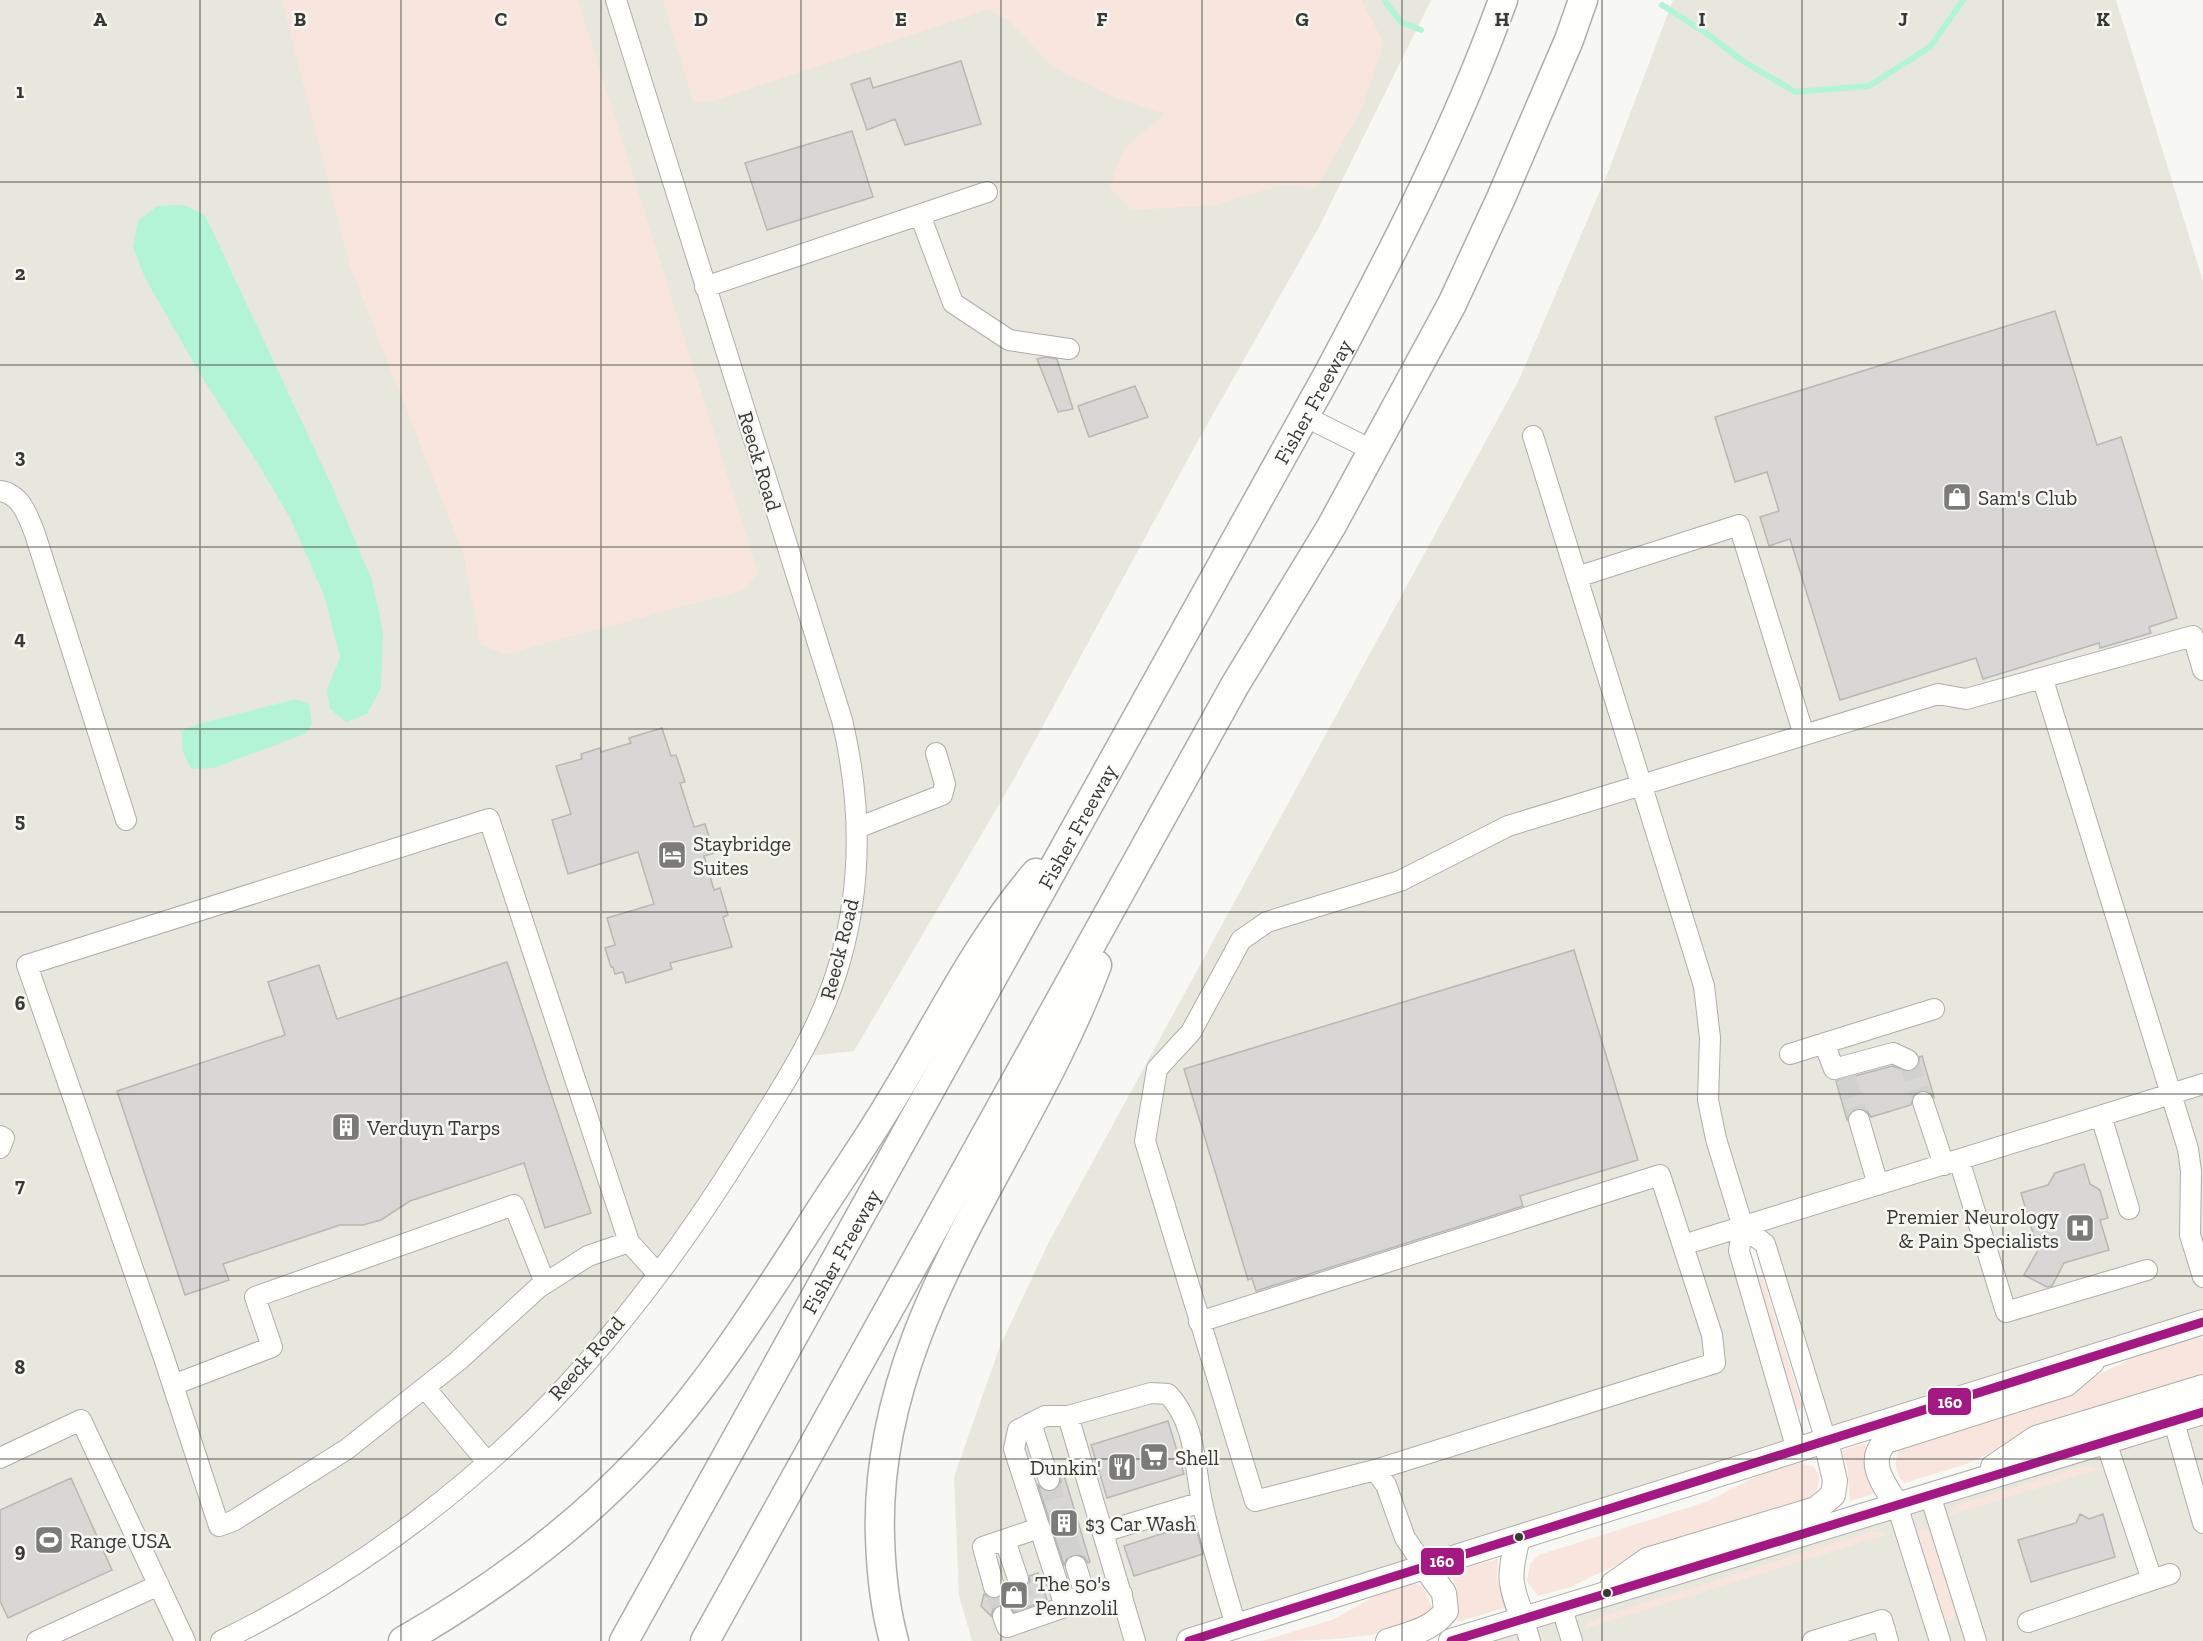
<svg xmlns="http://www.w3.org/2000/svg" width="2203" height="1641" font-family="'Zilla Slab',serif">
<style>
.built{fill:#e8e7de}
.green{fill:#f8e5de}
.water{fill:#b4f4d6}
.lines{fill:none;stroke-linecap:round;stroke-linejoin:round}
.stream{stroke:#b4f4d6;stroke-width:6}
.building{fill:#d8d7d5;stroke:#b7b7b4;stroke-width:1.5}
.minor-tunnel{stroke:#d1d1cd;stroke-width:20;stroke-dasharray:20 10;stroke-linecap:butt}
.minor-casing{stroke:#adadaa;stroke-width:22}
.major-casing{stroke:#adadaa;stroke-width:26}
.highway-casing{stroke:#adadaa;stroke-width:31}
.minor{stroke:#fefefd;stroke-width:20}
.major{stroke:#fefefd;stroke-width:24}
.highway{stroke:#fefefd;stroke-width:28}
.bus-1-casing{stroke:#f8f8f2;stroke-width:14}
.bus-1{stroke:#a31984;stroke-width:9}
.grid{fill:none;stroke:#383836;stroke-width:1.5;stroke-opacity:0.55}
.bus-dot{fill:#383836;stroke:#f8f8f2;stroke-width:2}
.labels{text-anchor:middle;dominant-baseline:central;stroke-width:5;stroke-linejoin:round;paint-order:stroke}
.street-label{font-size:21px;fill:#383836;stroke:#f8f8f2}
.poi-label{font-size:21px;fill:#383836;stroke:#f8f8f2;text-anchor:start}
.grid-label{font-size:20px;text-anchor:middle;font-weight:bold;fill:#383836;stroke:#f8f8f2;stroke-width:5;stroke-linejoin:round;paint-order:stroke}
.line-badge{stroke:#f8f8f2;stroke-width:2}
.badge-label{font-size:16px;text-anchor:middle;font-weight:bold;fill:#fff}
</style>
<rect width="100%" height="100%" fill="#f7f7f3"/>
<!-- built -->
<path class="built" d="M 0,0 L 1431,0 L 1319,227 L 1190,455 L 1014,779 L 854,1051 L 801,1057 L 585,1365 L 434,1506 L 221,1641 L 0,1641 Z
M 1673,0 L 2116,0 L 2203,281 L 2203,1322 L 1826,1441 L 1765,1244 L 1744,1227 L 1739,1251 L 1797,1450 L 1189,1641 L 972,1641 L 959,1596 L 954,1477 L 1000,1346 L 1049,1242 L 1518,382 L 1608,172 Z
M 2203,1412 L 2203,1641 L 1451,1641 Z"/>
<!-- green -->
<path class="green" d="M 282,0 L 578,0 L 758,573 L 744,590 L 506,654 L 480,644 L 464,556 L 350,266 Z
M 663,0 L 1361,0 L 1384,43 L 1362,108 L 1316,188 L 1281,185 L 1216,205 L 1131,210 L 1110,187 L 1123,150 L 1164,114 L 1113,97 L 1054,68 L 1008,20 L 987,10 L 714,101 L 693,102 Z
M 1762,1275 L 1802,1405 L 1799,1411 L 1795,1410 L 1753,1278 Z
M 2195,1338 L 2203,1338 L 2203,1378 L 2028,1433 L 1967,1464 L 1904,1483 C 1893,1471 1894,1459 1901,1446 L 2066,1391 L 2138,1355 Z
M 1865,1443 L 1867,1450 L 1863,1460 L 1875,1490 L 1873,1494 L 1850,1501 L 1847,1464 L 1841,1451 Z
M 1798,1462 L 1814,1467 L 1819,1475 L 1817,1490 L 1811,1498 L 1641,1553 L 1570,1587 L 1538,1596 L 1527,1581 L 1530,1564 L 1539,1555 L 1706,1502 L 1763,1473 Z
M 2084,1466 L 2103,1468 L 1948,1516 L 1957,1505 Z
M 1925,1528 L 1930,1532 L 1956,1612 L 1952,1622 L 1942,1617 L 1917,1536 L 1919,1530 Z
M 1872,1531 L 1889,1534 L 1584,1629 L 1588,1623 L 1602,1616 Z
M 1498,1559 L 1497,1579 L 1508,1607 L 1457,1622 L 1457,1589 L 1450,1572 Z
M 1414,1583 L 1424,1588 L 1432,1608 C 1414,1641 1301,1641 1262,1641 L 1332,1620 L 1383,1592 Z"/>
<!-- water -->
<path class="water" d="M 183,205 L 205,215 L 331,484 L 372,580 L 383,632 L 381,688 L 367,714 L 346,722 L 330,709 L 327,690 L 340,657 L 324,595 L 291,520 L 260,467 L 203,379 L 145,278 L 133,247 L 138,221 L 157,206 Z
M 296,699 L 309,704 L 312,724 L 307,733 L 214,768 L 191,769 L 183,752 L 181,731 L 198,724 Z"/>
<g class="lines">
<!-- stream -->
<path class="stream" d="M 1384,0 L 1401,22 L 1421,30
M 1662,5 L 1706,33 L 1743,61 L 1795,92 L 1869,86 L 1930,47 L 1963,0"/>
</g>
<!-- building -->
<path class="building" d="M 961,61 L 981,124 L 905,145 L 895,119 L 867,130 L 851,84 L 870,78 L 873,88 Z
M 852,131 L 873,197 L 767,230 L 745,163 Z
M 2055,311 L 2097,445 L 2121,437 L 2177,618 L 2149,627 L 2151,633 L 2100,648 L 2099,643 L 1983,679 L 1976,658 L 1840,700 L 1790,539 L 1769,546 L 1760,517 L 1779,511 L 1767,472 L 1735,482 L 1715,417 Z
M 1045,357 L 1057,359 L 1073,409 L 1058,412 L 1037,359 Z
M 1135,386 L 1148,417 L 1089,437 L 1078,406 Z
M 662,728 L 671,756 L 676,755 L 685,782 L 680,783 L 694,827 L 705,824 L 714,853 L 704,856 L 714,890 L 720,888 L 728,915 L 723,917 L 732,947 L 670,963 L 672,969 L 626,983 L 623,972 L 615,974 L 613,967 L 611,967 L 605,948 L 615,945 L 607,918 L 654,904 L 638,852 L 568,874 L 552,820 L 571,814 L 556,766 L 582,759 L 581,754 L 600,748 L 601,752 L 631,743 L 629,738 Z
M 1574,950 L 1638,1160 L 1520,1196 L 1523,1206 L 1256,1291 L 1252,1278 L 1248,1280 L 1184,1069 Z
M 507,962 L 591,1213 L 545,1228 L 524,1163 L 410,1201 L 381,1220 L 363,1225 L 340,1225 L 223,1264 L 229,1280 L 185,1295 L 117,1091 L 285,1035 L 268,982 L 319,965 L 337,1019 Z
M 1922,1056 L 1934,1097 L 1926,1090 L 1920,1090 L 1914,1095 L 1911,1105 L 1871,1117 L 1867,1111 L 1856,1108 L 1850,1112 L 1847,1120 L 1836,1081 L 1892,1066 L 1910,1072 L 1919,1066 L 1919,1057 Z
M 2084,1164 L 2090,1184 L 2100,1190 L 2108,1218 L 2100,1220 L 2109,1250 L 2064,1263 L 2052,1286 L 2047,1287 L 2024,1275 L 2038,1250 L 2021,1193 L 2048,1185 L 2055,1173 Z
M 1168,1421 L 1184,1474 L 1107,1498 L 1091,1445 Z
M 1064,1475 L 1090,1562 L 1088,1563 L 1084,1557 L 1073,1554 L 1067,1558 L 1064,1565 L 1038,1485 L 1046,1492 L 1053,1491 L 1061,1483 L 1060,1476 Z
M 71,1478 L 112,1570 L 8,1618 L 0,1601 L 0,1510 Z
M 2080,1514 L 2089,1519 L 2103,1514 L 2115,1557 L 2031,1582 L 2018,1540 L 2076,1523 Z
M 1195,1523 L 1203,1554 L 1134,1576 L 1124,1546 Z
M 1038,1573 L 1047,1600 L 1014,1612 L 1010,1606 L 999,1605 L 993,1609 L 991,1616 L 981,1606 L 984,1594 L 990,1598 L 998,1598 L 1003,1595 L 1007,1583 L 1015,1591 L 1022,1590 L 1030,1582 L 1029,1576 Z"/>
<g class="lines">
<!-- minor-tunnel -->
<path class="minor-tunnel" d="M 1908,1060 L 1923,1102
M 1846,1078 L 1859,1120
M 1049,1480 L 1076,1566
M 1018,1579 L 1026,1609
M 994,1587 L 1003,1616"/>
<!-- minor casing -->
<g class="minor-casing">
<path id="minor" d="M 920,215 L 953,303 L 1009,340 L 1069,349
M 705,287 L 987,192
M 1304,416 L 1372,450
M 1533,436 L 1704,986 L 1710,1038 L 1708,1100 L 1716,1139 L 1743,1227
M 0,491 C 21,494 28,516 35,534 L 126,820
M 1577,577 L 1739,525 L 1804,735
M 2043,680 L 2188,1149 L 2191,1171 L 2190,1235 L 2203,1277
M 857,828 L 942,795 L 945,784 L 936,753
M 1824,1043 L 1834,1069 L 1893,1053 L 1908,1060
M 1790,1054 L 1934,1009
M 1923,1102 L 1944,1165
M 2101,1116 L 2129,1209
M 1859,1120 L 1878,1185
M 0,1136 L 4,1138 L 0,1148
M 1959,1160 L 2006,1312 L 2147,1270
M 629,1242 L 588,1256 L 538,1288 L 458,1361 L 347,1449 L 233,1521 L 219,1526 L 164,1358 L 27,965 L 489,819 L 629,1242 L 657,1273
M 1683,1245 L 2203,1084
M 1199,1322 L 1660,1175 L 1712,1335 L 1715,1363 L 1375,1470
M 173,1385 L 272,1347 L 255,1297 L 514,1205 L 545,1283
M 425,1388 L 487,1462
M 1068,1416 L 1135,1641
M 2174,1422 L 2203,1523
M 1031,1423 L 1049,1480
M 1797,1450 L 1739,1251 L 1743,1227 L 1765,1244 L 1826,1441
M 0,1458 L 81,1420 L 185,1641
M 1930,1495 L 1976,1641
M 1897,1505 L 1940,1641
M 1103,1532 L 1202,1502
M 1005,1540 L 1018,1579
M 1076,1566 L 1087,1601
M 1425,1567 L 1405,1538 L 1386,1485 L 1375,1470 L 1255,1501 L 1145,1141 L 1157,1069 L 1191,1032 L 1241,940 L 1267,922 L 1400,881 L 1508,826 L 1938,694 L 1966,699 L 2193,636 L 2203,670
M 2152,1580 L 2170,1574
M 994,1587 L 983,1547 L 1039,1528
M 1122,1594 L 1082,1601 L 1062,1597 L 1014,1449 L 1018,1430 L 1045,1416 L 1068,1416 L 1151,1393 L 1168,1394 C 1196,1424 1194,1464 1202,1502 C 1211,1544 1224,1585 1236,1626
M 1562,1609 L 1572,1641
M 1003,1616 L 1007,1627 L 1082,1601
M 1524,1621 L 1530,1641
M 2028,1622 L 2152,1580 L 2106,1442
M 37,1641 L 159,1585
M 221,1641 C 356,1575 485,1479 584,1366 C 643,1299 699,1221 746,1145 C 783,1086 821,1029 840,961 C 863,881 861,800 842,720 L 616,0
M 1813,1641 L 1882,1620 L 1888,1641"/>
</g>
<!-- major casing -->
<g class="major-casing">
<path id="major" d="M 1993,1467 L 2036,1438 L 2203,1387
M 1897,1505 C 1884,1485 1865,1461 1886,1441 L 2066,1384 L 2092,1362
M 1518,1538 C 1508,1576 1509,1584 1524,1621
M 1613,1584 L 1647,1560 L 1816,1509 L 1833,1495 L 1835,1481 L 1826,1441
M 1189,1641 L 2203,1322
M 1388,1641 C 1409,1634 1432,1630 1446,1611 L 1444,1593 L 1425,1567
M 1451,1641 L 2203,1412"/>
</g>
<!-- highway casing -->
<g class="highway-casing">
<g id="highway">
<path d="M 403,1641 C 490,1591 574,1530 643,1456 C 706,1389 757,1309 807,1231 C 832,1191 859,1153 884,1112 C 934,1032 974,945 1036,873"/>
<path id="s1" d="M 624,1641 L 1328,374 C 1393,252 1456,130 1503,0"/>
<path d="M 705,1641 L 1235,685 L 1331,527 L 1452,304 L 1501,198 L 1569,40 L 1583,0"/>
<path d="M 894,1641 C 885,1608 881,1572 880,1537 C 873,1321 1025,1158 1097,965"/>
</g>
</g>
<!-- minor -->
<use href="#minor" class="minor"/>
<!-- major -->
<use href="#major" class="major"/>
<!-- highway -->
<use href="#highway" class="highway"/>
<!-- bus-1 casing -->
<g class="bus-1-casing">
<path id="bus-1" d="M 1189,1641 L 2203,1322
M 1451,1641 L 2203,1412"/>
</g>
<!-- bus-1 -->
<use href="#bus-1" class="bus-1"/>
</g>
<!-- grid -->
<path class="grid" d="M 200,0 L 200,1641M 401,0 L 401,1641M 601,0 L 601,1641M 801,0 L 801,1641M 1001,0 L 1001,1641M 1202,0 L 1202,1641M 1402,0 L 1402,1641M 1602,0 L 1602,1641M 1802,0 L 1802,1641M 2003,0 L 2003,1641M 0,182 L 2203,182M 0,365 L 2203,365M 0,547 L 2203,547M 0,729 L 2203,729M 0,912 L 2203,912M 0,1094 L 2203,1094M 0,1276 L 2203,1276M 0,1459 L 2203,1459"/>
<!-- icons -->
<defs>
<g id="shop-square" transform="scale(1.5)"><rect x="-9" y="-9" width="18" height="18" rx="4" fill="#7b7b78" stroke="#f8f8f2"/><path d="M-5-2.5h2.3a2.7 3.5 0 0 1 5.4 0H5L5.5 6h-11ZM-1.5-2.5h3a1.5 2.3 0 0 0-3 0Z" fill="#fff"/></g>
<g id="hotel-square" transform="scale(1.5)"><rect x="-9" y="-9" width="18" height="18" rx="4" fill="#7b7b78" stroke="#f8f8f2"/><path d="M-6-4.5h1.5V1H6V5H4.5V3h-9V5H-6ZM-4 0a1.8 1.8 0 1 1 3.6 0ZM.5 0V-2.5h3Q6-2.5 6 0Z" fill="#fff"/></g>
<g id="building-square" transform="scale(1.5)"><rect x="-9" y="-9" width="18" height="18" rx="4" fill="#7b7b78" stroke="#f8f8f2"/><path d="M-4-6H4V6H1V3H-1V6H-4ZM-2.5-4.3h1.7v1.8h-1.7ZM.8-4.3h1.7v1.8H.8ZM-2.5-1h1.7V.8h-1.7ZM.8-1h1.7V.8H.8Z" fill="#fff"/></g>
<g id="hospital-square" transform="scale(1.5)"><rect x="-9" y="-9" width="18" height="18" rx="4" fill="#7b7b78" stroke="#f8f8f2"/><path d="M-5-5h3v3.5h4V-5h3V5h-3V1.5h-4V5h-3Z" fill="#fff"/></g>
<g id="supermarket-square" transform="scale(1.5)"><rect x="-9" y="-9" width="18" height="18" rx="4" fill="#7b7b78" stroke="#f8f8f2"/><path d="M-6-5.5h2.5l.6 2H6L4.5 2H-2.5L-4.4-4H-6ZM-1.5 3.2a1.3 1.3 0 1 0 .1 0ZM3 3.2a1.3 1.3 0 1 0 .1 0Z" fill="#fff"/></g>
<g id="restaurant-square" transform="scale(1.5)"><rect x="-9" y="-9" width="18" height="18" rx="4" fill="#7b7b78" stroke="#f8f8f2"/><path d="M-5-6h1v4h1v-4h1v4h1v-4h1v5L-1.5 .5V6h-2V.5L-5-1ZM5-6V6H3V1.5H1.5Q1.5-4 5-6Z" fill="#fff"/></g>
<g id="stadium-square" transform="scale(1.5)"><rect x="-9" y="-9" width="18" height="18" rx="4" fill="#7b7b78" stroke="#f8f8f2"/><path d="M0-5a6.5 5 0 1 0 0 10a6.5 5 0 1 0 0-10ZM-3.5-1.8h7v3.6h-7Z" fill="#fff"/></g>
</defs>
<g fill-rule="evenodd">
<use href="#shop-square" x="1957" y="497"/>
<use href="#hotel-square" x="672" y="855"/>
<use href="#building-square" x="346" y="1127"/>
<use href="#hospital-square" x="2080" y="1228"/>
<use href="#supermarket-square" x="1154" y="1457"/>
<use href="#restaurant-square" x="1122" y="1467"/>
<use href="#building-square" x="1064" y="1523"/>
<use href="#stadium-square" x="49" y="1540"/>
<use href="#shop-square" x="1014" y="1595"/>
</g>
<!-- markers -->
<g class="bus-dot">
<circle cx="1519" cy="1537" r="5"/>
<circle cx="1607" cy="1593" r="5"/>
</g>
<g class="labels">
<!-- street labels -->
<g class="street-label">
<text stroke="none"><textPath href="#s1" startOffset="1418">Fisher Freeway</textPath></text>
<text transform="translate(760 461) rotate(73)">Reeck Road</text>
<text stroke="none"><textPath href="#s1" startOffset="932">Fisher Freeway</textPath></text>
<text transform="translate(839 949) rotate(-76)">Reeck Road</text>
<text stroke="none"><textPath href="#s1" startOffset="446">Fisher Freeway</textPath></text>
<text transform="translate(586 1358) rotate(-49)">Reeck Road</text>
</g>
<!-- poi labels -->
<g class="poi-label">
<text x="1978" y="497">Sam's Club</text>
<text x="693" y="843">Staybridge<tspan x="693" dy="24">Suites</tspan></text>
<text x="367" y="1127">Verduyn Tarps</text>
<text x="2059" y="1216" text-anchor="end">Premier Neurology<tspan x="2059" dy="24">&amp; Pain Specialists</tspan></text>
<text x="1175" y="1457">Shell</text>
<text x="1101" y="1467" text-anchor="end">Dunkin'</text>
<text x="1085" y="1523">$3 Car Wash</text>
<text x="70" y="1540">Range USA</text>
<text x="1035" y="1583">The 50's<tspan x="1035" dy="24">Pennzolil</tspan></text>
</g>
</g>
<g class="grid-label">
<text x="100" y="26">A</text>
<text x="300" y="26">B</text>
<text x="501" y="26">C</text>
<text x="701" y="26">D</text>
<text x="901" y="26">E</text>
<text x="1102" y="26">F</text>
<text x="1302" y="26">G</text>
<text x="1502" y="26">H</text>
<text x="1702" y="26">I</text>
<text x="1903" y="26">J</text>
<text x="2103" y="26">K</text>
<text x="20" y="98">1</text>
<text x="20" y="280">2</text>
<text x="20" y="463">3</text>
<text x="20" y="645">4</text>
<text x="20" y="827">5</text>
<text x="20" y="1010">6</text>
<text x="20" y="1192">7</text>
<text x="20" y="1374">8</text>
<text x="20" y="1557">9</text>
</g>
<g class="line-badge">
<rect x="1927" y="1387" width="45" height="29" rx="6" fill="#a31984"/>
<rect x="1420" y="1547" width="45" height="29" rx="6" fill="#a31984"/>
</g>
<g class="badge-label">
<text x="1950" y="1408">160</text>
<text x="1442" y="1567">160</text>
</g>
</svg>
